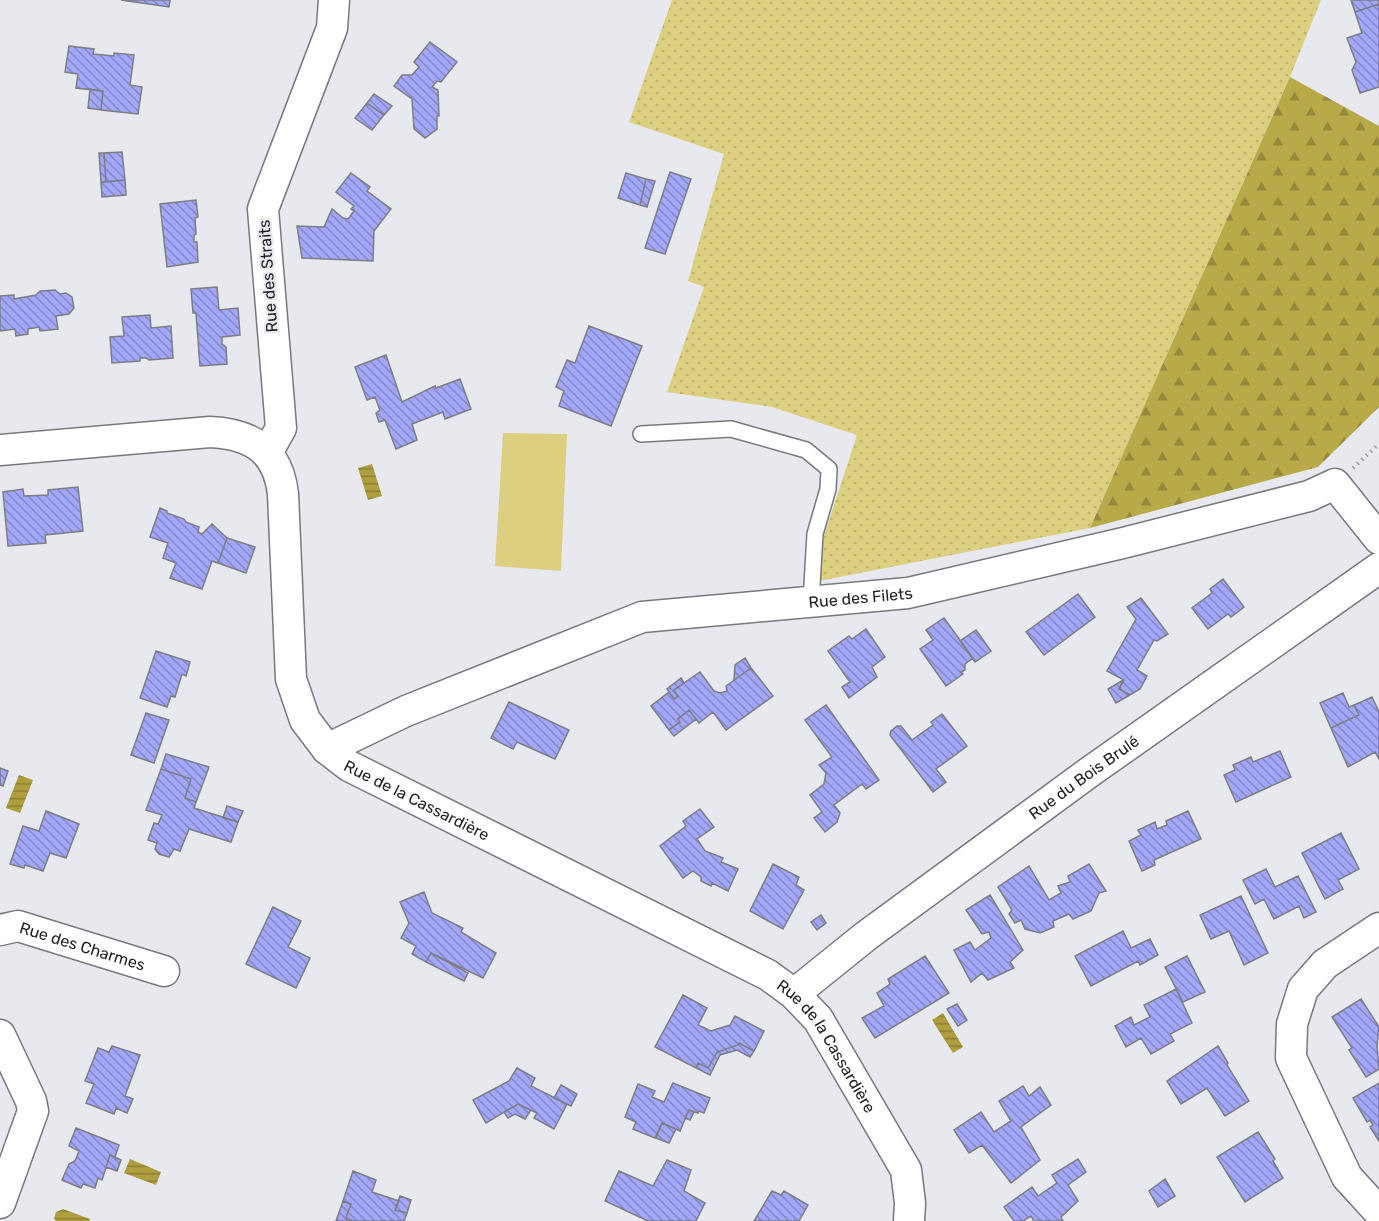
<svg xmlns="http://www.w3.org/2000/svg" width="1379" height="1221" font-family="Rubik,sans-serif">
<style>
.grass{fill:url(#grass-dots)}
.forest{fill:url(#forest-firs)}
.garden{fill:#dccf80}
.water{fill:url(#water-rules)}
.building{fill:url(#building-back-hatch);stroke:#7d7d83;stroke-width:1.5}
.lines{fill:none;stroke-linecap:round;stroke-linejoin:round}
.service-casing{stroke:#78797f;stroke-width:18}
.minor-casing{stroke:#78797f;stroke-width:33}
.path{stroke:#9c9da1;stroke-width:4;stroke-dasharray:1.5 4.5;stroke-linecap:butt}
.service{stroke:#fff;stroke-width:15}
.minor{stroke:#fff;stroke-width:30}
.labels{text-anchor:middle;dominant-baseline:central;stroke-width:4.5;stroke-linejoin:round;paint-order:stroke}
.street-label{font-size:16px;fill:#1f1f21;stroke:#e8e9ef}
</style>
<defs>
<pattern id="grass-dots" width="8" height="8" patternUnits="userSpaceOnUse" patternTransform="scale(1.5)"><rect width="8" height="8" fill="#dccf80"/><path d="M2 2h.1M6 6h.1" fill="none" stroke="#bcb16e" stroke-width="1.8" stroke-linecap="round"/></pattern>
<pattern id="forest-firs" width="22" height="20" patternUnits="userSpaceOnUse" patternTransform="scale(1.5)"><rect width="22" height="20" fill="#b8a949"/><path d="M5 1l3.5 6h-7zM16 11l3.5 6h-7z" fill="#95893c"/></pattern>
<pattern id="water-rules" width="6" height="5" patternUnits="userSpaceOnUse" patternTransform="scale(1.5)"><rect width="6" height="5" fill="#ae9e3e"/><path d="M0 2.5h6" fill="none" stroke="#8d8034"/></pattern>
<pattern id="building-back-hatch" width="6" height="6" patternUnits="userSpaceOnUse" patternTransform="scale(1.5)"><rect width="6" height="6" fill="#a2a7f9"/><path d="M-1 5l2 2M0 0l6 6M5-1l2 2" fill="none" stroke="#8387c9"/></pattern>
</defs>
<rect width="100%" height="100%" fill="#e8e9ef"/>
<!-- grass -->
<path class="grass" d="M 672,0 L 1321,0 L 1290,77 L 1090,528 L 819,581 L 820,548 L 857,435 L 772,407 L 667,392 L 704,287 L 688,281 L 724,154 L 629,122 Z"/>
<!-- forest -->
<path class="forest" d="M 1290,77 L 1379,126 L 1379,407 L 1318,467 L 1090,528 Z"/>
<!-- garden -->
<path class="garden" d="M 503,433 L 567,434 L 561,571 L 495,566 Z"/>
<!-- water -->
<path class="water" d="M 372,464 L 382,496 L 368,500 L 358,468 Z
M 19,775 L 33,780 L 20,813 L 6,808 Z
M 943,1013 L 963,1047 L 953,1053 L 932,1020 Z
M 130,1159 L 161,1172 L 156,1185 L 124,1173 Z
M 63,1209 L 90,1219 L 89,1221 L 56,1221 L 54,1218 L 56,1212 Z"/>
<!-- building -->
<path class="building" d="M 121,0 L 170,0 L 169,7 Z
M 1351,0 L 1379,0 L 1379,4 L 1355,12 Z
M 1379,4 L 1379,87 L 1360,93 L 1352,70 L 1356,62 L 1347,38 L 1362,33 L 1355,12 Z
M 430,42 L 457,62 L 441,82 L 437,81 L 432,87 L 438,90 L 439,116 L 437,116 L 437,129 L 425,138 L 414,129 L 412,99 L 394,86 L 402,75 L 412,75 L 419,67 L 414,62 Z
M 69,46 L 94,49 L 93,54 L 114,56 L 114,53 L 134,55 L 130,85 L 142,87 L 138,114 L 101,110 L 103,91 L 76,88 L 78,74 L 65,72 Z
M 90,89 L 103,91 L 101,110 L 88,108 Z
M 374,94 L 392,106 L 384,115 L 367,103 Z
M 367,103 L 384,115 L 372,130 L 355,118 Z
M 122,152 L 125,180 L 106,182 L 104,153 Z
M 99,153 L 104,153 L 106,182 L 101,182 Z
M 670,172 L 691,179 L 665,254 L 645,248 Z
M 351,173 L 370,187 L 367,191 L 391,209 L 374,231 L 373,261 L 302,258 L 297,226 L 324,227 L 332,209 L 343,218 L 348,219 L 354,211 L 351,209 L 354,206 L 336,192 Z
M 626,173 L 646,179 L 640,205 L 618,198 Z
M 646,179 L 655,181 L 647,207 L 640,205 Z
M 125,180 L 126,195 L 102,197 L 101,182 Z
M 196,200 L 198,217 L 195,218 L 196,234 L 194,235 L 194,242 L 197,242 L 198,262 L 167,267 L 160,204 Z
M 217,287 L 219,310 L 238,308 L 240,335 L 222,337 L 222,344 L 226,347 L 227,364 L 200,366 L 196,313 L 193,313 L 191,289 Z
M 55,290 L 60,294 L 66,293 L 72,297 L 74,308 L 69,314 L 56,316 L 58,329 L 40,331 L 39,327 L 28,329 L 28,334 L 16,336 L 15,329 L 0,331 L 0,296 L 14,295 L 14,299 L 36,295 L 40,291 Z
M 150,315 L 151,328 L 171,326 L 173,358 L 149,360 L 146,358 L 140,358 L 140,361 L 112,363 L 110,337 L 124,336 L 122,317 Z
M 589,326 L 642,346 L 611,426 L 559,406 L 564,391 L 556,387 L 567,360 L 575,363 Z
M 386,355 L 402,402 L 435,386 L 436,388 L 460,379 L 471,409 L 445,419 L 443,412 L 412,424 L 417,440 L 396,449 L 385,420 L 379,422 L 376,413 L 380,410 L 375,397 L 367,400 L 355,367 Z
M 78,487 L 83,531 L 45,535 L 46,543 L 8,546 L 3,492 L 23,489 L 24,496 L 48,495 L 48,490 Z
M 160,508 L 167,511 L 167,513 L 184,519 L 186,522 L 199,527 L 198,532 L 202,534 L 212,524 L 227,538 L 218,563 L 212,561 L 202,589 L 170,578 L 176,563 L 163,558 L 168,543 L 150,537 Z
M 227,538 L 255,547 L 246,573 L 218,563 Z
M 1223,579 L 1244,607 L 1231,617 L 1228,614 L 1208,629 L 1192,608 L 1212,593 L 1210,589 Z
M 1078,594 L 1095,617 L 1044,655 L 1026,632 Z
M 1141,598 L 1168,634 L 1157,641 L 1154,640 L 1137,670 L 1147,676 L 1140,689 L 1130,695 L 1119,689 L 1124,680 L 1107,671 L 1136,619 L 1127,607 Z
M 944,618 L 973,658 L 965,664 L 965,670 L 961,672 L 963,674 L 946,686 L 920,649 L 933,640 L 926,630 Z
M 866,629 L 885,657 L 872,667 L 877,677 L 849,698 L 842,687 L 850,682 L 828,651 L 849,636 L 852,639 Z
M 976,630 L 991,651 L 975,662 L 960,641 Z
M 156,651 L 190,662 L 186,676 L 182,674 L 175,697 L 171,696 L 167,707 L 140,698 Z
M 745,658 L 751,668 L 734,680 L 735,665 Z
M 751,668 L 773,696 L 726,730 L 713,712 L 699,723 L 689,710 L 678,719 L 680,722 L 669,730 L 651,706 L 669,692 L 674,699 L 678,696 L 674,690 L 700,672 L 714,691 L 720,693 L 727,691 L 726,686 Z
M 681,678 L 684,683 L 674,690 L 678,696 L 674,699 L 667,689 Z
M 1123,680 L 1119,689 L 1130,695 L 1116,703 L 1108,689 Z
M 1343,693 L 1349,707 L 1354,705 L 1359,715 L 1331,728 L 1320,703 Z
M 1372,697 L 1379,712 L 1379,759 L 1375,752 L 1348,767 L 1331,728 L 1359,715 L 1354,705 Z
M 509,702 L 569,730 L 555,759 L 517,742 L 513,749 L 491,738 Z
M 826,705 L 879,780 L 866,789 L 862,784 L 834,805 L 840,813 L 837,822 L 825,832 L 814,818 L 822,812 L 810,795 L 824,784 L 826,773 L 819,765 L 832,757 L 805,720 Z
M 689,710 L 696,719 L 674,736 L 669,730 L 680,722 L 678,719 Z
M 146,713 L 169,720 L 154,763 L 131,755 Z
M 942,714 L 967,746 L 936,769 L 946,782 L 933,792 L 890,735 L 891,731 L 897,726 L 901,726 L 912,740 L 933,725 L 931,722 Z
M 1280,751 L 1291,777 L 1236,802 L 1224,775 L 1235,770 L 1233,765 L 1251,757 L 1253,762 Z
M 166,754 L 209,767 L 196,802 L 185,798 L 191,779 L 161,769 Z
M 0,768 L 8,771 L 3,786 L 0,785 Z
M 161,769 L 191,779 L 185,798 L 196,802 L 194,808 L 238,822 L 231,842 L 189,829 L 180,851 L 174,849 L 169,857 L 159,854 L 155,849 L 157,843 L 148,840 L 154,823 L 158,824 L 162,815 L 146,810 Z
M 227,806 L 243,811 L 238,822 L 223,818 Z
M 700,809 L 714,827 L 697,839 L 705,851 L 723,858 L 721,862 L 738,869 L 728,891 L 712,883 L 711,886 L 701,881 L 701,877 L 693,871 L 683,878 L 660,846 L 686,826 L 683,821 Z
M 46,811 L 79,824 L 66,858 L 50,853 L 43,871 L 25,865 L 24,868 L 10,864 L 23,826 L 39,831 Z
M 1188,811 L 1201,839 L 1154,860 L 1155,865 L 1142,871 L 1129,841 L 1141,835 L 1138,830 L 1155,822 L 1157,829 L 1167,825 L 1166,821 Z
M 1341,833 L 1359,869 L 1338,880 L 1343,889 L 1325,899 L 1302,853 Z
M 773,864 L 799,877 L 796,885 L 804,890 L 783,929 L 750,911 Z
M 1089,864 L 1106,891 L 1099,893 L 1091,911 L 1073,919 L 1069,914 L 1053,921 L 1054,927 L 1040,933 L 1025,929 L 1021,920 L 1015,923 L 1009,914 L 1012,910 L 998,887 L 1029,866 L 1049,900 L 1061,893 L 1058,886 L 1070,882 L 1068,876 Z
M 1266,869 L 1275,887 L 1298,876 L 1316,912 L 1304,918 L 1299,906 L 1274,919 L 1264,899 L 1255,904 L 1243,880 Z
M 424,892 L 432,913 L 463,928 L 461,932 L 496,953 L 483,978 L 431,953 L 426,962 L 412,954 L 416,946 L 401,938 L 409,923 L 400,902 Z
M 990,895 L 1023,950 L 1010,962 L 1014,968 L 988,980 L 982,973 L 971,982 L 954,950 L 970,942 L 975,950 L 991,938 L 989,932 L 982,934 L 966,910 Z
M 1241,896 L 1268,953 L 1244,965 L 1229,931 L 1211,939 L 1200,915 Z
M 273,907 L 301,921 L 288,947 L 310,958 L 296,988 L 246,964 Z
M 821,915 L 826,923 L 817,930 L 811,922 Z
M 1123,931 L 1131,948 L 1150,939 L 1158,955 L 1140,965 L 1138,961 L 1091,986 L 1075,956 Z
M 431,953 L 468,973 L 464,981 L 426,962 Z
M 925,956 L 949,993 L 875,1038 L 862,1018 L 884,1006 L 877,993 L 890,984 L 888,979 Z
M 1187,956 L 1205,992 L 1183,1002 L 1165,967 Z
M 1176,989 L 1192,1023 L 1170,1034 L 1174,1041 L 1151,1054 L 1141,1038 L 1126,1047 L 1115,1026 L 1131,1017 L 1134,1025 L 1150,1017 L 1144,1005 Z
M 683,995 L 707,1008 L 698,1025 L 711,1031 L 730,1025 L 735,1016 L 764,1031 L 754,1051 L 739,1043 L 738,1045 L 717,1052 L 708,1068 L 698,1063 L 696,1068 L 655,1047 Z
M 1361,999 L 1379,1027 L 1377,1046 L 1379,1069 L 1366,1077 L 1349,1050 L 1352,1048 L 1332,1017 Z
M 957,1004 L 967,1020 L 958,1026 L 947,1009 Z
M 739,1043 L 754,1051 L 750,1057 L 737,1050 L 720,1055 L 710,1075 L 696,1068 L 698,1063 L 708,1068 L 717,1052 L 738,1045 Z
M 112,1046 L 140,1055 L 125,1096 L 133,1099 L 127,1113 L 116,1108 L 114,1114 L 86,1103 L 94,1084 L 85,1081 L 98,1048 L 109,1052 Z
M 1218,1046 L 1228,1063 L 1227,1065 L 1249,1101 L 1225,1116 L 1207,1088 L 1181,1104 L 1167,1081 Z
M 517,1068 L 535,1078 L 531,1086 L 567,1104 L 554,1129 L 534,1118 L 537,1113 L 518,1104 L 486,1123 L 473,1100 L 509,1081 Z
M 673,1083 L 710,1098 L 704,1113 L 699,1111 L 698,1113 L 689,1110 L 680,1131 L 662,1123 L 655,1138 L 633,1129 L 636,1122 L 625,1117 L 638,1084 L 655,1091 L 652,1097 L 664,1102 Z
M 1379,1083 L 1379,1141 L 1370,1127 L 1373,1125 L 1370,1120 L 1367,1122 L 1353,1098 Z
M 561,1085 L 577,1094 L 571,1106 L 554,1098 Z
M 1023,1086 L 1029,1096 L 1040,1087 L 1051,1105 L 1021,1127 L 1040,1160 L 1011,1183 L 982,1145 L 969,1153 L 954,1130 L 981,1112 L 994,1132 L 1011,1121 L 999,1101 Z
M 518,1104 L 531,1110 L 525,1119 L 515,1114 L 508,1118 L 504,1112 Z
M 689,1110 L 694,1112 L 690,1120 L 685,1118 Z
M 662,1123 L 676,1129 L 669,1143 L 656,1138 Z
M 76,1128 L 119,1145 L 115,1157 L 110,1155 L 102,1180 L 98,1178 L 95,1188 L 83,1184 L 81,1188 L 62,1180 L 69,1164 L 75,1161 L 79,1151 L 69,1146 Z
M 1258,1132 L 1275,1159 L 1273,1161 L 1283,1178 L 1245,1202 L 1217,1157 Z
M 110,1155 L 121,1160 L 117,1171 L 106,1167 Z
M 1078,1159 L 1086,1172 L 1068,1185 L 1078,1201 L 1061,1217 L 1063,1221 L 1034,1221 L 1031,1216 L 1023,1221 L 1014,1221 L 1004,1207 L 1032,1187 L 1038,1196 L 1057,1183 L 1052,1175 Z
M 667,1160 L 691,1170 L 684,1191 L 705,1203 L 696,1221 L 648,1221 L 605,1201 L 619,1171 L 653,1186 Z
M 353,1171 L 376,1180 L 372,1192 L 399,1201 L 395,1210 L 407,1213 L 404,1221 L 353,1221 L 346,1218 L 351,1204 L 343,1201 Z
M 1165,1179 L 1175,1196 L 1158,1207 L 1149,1191 Z
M 772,1191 L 781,1195 L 784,1191 L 808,1205 L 799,1221 L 754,1221 Z
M 400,1196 L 411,1200 L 407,1213 L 395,1210 Z
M 343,1201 L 351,1204 L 346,1218 L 353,1221 L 336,1221 Z"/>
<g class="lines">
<!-- service casing -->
<g class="service-casing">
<path id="service" d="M 641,434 L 731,429 L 806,450 L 829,469 L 828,489 L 815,534 L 811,602"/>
</g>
<!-- minor casing -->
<g class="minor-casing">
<g id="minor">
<path id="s1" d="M 0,450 L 210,432 C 252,434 278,450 283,494 L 291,679 L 305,720 L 327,749 L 349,766 L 768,975 L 794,994 L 818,1019 L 906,1170 L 910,1203 L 909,1221"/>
<path d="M 267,453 L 281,428 L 263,209 L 332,28 L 334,0"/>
<path id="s2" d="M 327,749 L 406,711 L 642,617 L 908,593 L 1123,543 L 1309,496 L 1335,484 L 1379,539"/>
<path d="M 1379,928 L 1325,964 L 1303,989 L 1292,1024 L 1291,1058 L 1347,1177 L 1379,1212"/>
<path id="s3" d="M 0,930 L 18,926 L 164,971"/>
<path id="s4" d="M 794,994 L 866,936 L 1091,771 L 1379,568"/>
<path d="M 0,1035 L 31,1101 L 33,1111 L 0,1203"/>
</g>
</g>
<!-- path -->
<path class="path" d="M 1353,468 L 1379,444"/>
<!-- service -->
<use href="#service" class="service"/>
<!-- minor -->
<use href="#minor" class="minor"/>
</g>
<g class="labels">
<!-- street labels -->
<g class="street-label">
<text transform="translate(268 276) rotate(-94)">Rue des Straits</text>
<text stroke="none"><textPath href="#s2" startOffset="561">Rue des Filets</textPath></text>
<text stroke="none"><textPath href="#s4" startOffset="362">Rue du Bois Brulé</textPath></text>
<text stroke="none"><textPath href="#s1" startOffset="686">Rue de la Cassardière</textPath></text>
<text stroke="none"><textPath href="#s3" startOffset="86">Rue des Charmes</textPath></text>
<text stroke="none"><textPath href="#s1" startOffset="1172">Rue de la Cassardière</textPath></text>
</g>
</g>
</svg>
